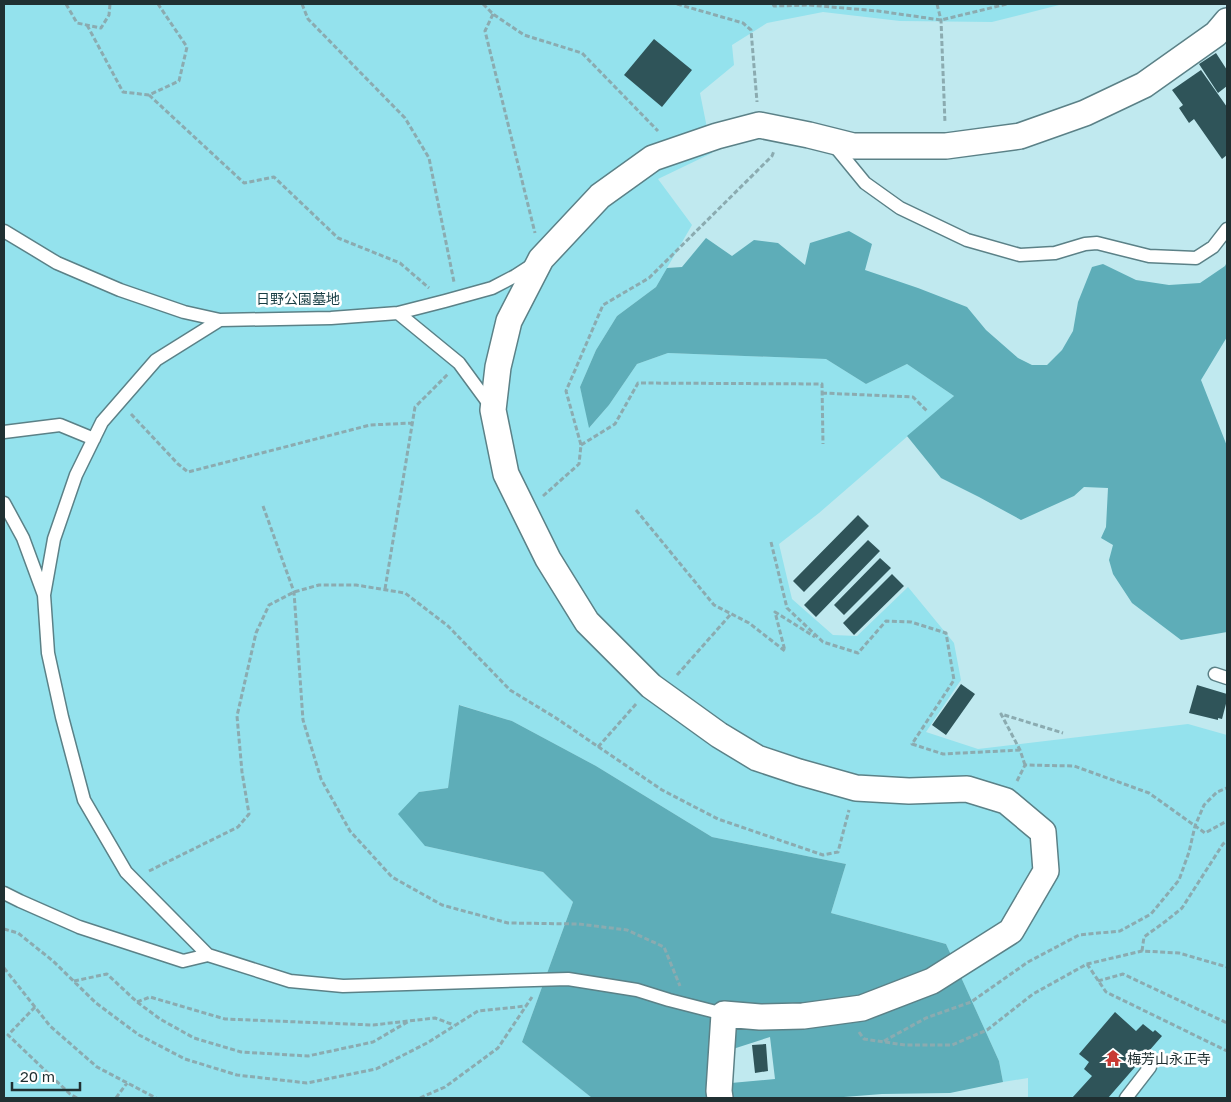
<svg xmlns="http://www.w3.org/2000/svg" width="1231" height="1102" font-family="'Golos Text','Noto Sans JP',sans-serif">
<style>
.green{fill:#94e2ed}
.forest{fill:#5eadb8}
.building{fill:#2f5459}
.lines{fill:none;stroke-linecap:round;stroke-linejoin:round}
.lane-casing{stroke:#5b8187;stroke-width:15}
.street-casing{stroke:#5b8187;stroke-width:28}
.path{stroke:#8babb0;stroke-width:3;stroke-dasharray:5 2.5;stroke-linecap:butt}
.lane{stroke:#fff;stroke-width:12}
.street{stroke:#fff;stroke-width:25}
.labels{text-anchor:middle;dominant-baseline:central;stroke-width:5;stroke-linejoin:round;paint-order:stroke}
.park-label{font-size:14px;fill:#173d43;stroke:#fff}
.poi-label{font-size:14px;fill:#203032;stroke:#fff;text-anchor:start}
</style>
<rect width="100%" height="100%" fill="#c0e9ef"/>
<!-- green -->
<path class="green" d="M 4,4 L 1063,4 L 992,22 L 900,21 L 823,12 L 767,23 L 732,45 L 734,65 L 700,93 L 712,153 L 658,179 L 692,225 L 656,287 L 617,316 L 596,350 L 580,387 L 590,427 L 609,405 L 637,364 L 668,353 L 826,359 L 866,384 L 907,364 L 954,396 L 819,513 L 779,544 L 792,599 L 833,635 L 857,636 L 908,587 L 954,643 L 961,680 L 926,732 L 978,749 L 1188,724 L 1227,735 L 1227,1098 L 1028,1098 L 1028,1078 L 1003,1082 L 999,1061 L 946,944 L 831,913 L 846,864 L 712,837 L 596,766 L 512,721 L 460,705 L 448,788 L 419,792 L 425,846 L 543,872 L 573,902 L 522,1042 L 592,1098 L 4,1098 Z"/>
<!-- forest -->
<path class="forest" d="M 849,231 L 872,244 L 865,270 L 918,288 L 967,307 L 986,330 L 1018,358 L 1032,365 L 1047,365 L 1062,350 L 1073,331 L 1078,302 L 1092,267 L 1103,264 L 1136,280 L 1169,285 L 1200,283 L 1225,266 L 1227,262 L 1227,337 L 1201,380 L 1227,446 L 1227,632 L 1181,640 L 1132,603 L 1113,574 L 1109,560 L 1113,545 L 1101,538 L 1106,527 L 1108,488 L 1084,487 L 1074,496 L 1021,520 L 979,497 L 941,478 L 907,436 L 954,396 L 907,364 L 866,384 L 826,359 L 668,353 L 637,364 L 609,405 L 589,428 L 580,387 L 596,350 L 617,316 L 656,287 L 667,268 L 682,267 L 706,238 L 732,256 L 754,240 L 778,243 L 805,265 L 810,243 Z
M 459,705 L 512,721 L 596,766 L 712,837 L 846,864 L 831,913 L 946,944 L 999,1061 L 1003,1082 L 950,1093 L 882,1094 L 831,1098 L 733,1098 L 731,1083 L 775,1079 L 770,1037 L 708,1057 L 711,1098 L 592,1098 L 522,1042 L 573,902 L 543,872 L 425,846 L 398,814 L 419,792 L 448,788 Z"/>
<!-- building -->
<path class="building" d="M 654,39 L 692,70 L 662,107 L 624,75 Z
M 1216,53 L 1227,70 L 1227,86 L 1218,93 L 1199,64 Z
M 1201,70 L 1227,107 L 1227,155 L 1222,159 L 1194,119 L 1189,123 L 1179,108 L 1183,105 L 1172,90 Z
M 858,515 L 869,526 L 804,592 L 793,581 Z
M 868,540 L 880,551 L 816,617 L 804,605 Z
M 880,558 L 891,568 L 844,615 L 834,605 Z
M 892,574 L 904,586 L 854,635 L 843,623 Z
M 961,684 L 975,694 L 946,735 L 932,725 Z
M 1197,685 L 1227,694 L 1227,700 L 1222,719 L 1218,718 L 1218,720 L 1189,713 Z
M 1115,1012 L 1136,1031 L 1143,1024 L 1153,1032 L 1155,1030 L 1162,1036 L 1108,1098 L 1072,1098 L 1092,1076 L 1084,1069 L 1089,1062 L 1079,1054 Z
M 766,1044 L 768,1071 L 755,1073 L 752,1045 Z"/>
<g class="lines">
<!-- lane casing -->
<g class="lane-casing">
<path id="lane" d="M 833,144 L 865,183 L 900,208 L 967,240 L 1020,255 L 1055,253 L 1085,244 L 1097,243 L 1149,256 L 1196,258 L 1213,247 L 1227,229
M 4,231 L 57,263 L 120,290 L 184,312 L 220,320
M 398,313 L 459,363 L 492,408
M 4,432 L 60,425 L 94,439
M 4,503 L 23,538 L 44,595
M 1215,674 L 1227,678
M 4,893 L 20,901 L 79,927 L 183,961 L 208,955 L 290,981 L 343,986 L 568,979 L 637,990 L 669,1000 L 724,1014
M 208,955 L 126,872 L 84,800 L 62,717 L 48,653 L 44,595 L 54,539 L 76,475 L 102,422 L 156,360 L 220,320 L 331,318 L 398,313 L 445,301 L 492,288 L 515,276 L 532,265
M 1126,1098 L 1150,1067"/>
</g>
<!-- street casing -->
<g class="street-casing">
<path id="street" d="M 720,1098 L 719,1091 L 724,1014 L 760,1017 L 803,1016 L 862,1008 L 932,981 L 1011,931 L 1046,871 L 1043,832 L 1006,801 L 967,789 L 909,791 L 856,788 L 799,772 L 757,758 L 719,735 L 651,686 L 587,622 L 548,559 L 506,474 L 493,410 L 498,367 L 509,321 L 541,259 L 600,196 L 653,158 L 717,136 L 759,125 L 809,135 L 853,146 L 946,146 L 1020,136 L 1085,113 L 1144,85 L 1216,34 L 1227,21"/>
</g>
<!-- path -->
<path class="path" d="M 66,4 L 77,23 L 101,28 L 109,15 L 110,4
M 302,4 L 308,19 L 405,118 L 429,158 L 454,282
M 483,4 L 493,14 L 524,35 L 582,53 L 658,131
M 677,4 L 743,23 L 751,30 L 757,102
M 773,4 L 774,6 L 809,5 L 878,11 L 941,20 L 1007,4
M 937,4 L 941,20 L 945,123
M 493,14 L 485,31 L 535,233
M 87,25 L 123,92 L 149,95 L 179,81 L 187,47 L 158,4
M 149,95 L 244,183 L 274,177 L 338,238 L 400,263 L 429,288
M 822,393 L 913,397 L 928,412
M 131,414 L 178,464 L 188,472 L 370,425 L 412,423
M 581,445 L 615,424 L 638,383 L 822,384 L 823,444
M 543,496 L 579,464 L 581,445 L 566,391 L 603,305 L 649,278 L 772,156 L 774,151
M 263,506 L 294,592 L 303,720 L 321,779 L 350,831 L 392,877 L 442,905 L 508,923 L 579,924 L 627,930 L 664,947 L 680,986
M 636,510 L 714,605 L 749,623 L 785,651 L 775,612 L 815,637
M 771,542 L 787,608 L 823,642 L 858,653 L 886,621 L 911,622 L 946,633 L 954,680 L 912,744 L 943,754 L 1020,750
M 385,589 L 415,407 L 448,374
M 677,675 L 731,614
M 598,747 L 636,704
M 1025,765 L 1020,750 L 1001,714 L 1063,733
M 1017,781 L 1025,765 L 1074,766 L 1149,793 L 1205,833 L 1227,821
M 149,871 L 238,827 L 249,814 L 242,772 L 237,716 L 256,633 L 269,605 L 294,592 L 319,585 L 356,585 L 405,593 L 448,626 L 510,690 L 556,718 L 662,790 L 718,819 L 823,855 L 838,852 L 849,810
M 4,929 L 18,933 L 53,961 L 96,1003 L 139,1035 L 185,1059 L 237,1075 L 307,1083 L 376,1069 L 427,1043 L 478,1011 L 526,1006
M 1142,951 L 1144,937 L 1166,921 L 1182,908 L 1223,844 L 1227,841
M 1087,964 L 1106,992 L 1227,1051
M 4,968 L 50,1026 L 97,1067 L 156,1098
M 74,981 L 107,974 L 137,1002 L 160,1019 L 194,1038 L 241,1052 L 308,1056 L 373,1042 L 409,1021
M 1098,981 L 1123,974 L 1227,1023
M 137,1002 L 150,997 L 225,1019 L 373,1025 L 435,1018 L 454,1025
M 35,1007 L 8,1035 L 70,1094 L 77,1098
M 859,1032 L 864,1039 L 905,1045 L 952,1045 L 987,1030 L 1033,994 L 1087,964 L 1142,951 L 1179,953 L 1227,967
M 884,1041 L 926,1018 L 971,1002 L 1028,962 L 1079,935 L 1120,931 L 1151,914 L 1179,880 L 1189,852 L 1195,826 L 1204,805 L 1217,792 L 1227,788
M 116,1098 L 127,1083
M 420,1098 L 445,1087 L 498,1048 L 532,997"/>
<!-- lane -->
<use href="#lane" class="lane"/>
<!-- street -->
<use href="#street" class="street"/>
</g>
<!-- icons -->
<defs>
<g id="temple-bare" transform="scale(1.35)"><path d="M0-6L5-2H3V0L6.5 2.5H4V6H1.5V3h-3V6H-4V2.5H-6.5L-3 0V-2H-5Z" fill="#c83a34" stroke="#fff" stroke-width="2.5" paint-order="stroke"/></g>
</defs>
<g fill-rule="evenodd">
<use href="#temple-bare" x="1113" y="1058"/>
</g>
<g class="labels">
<!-- park labels -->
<g class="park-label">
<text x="298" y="298">日野公園墓地</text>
</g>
<!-- poi labels -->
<g class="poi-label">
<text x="1127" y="1058">梅芳山永正寺</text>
</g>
</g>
<!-- border -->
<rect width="1231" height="1102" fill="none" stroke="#203032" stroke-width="10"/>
<!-- scale -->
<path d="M12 1082v8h68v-8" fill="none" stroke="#203032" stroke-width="2.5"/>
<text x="20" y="1082" font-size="15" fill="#203032" stroke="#ffffff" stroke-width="4" paint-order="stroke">20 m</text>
</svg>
